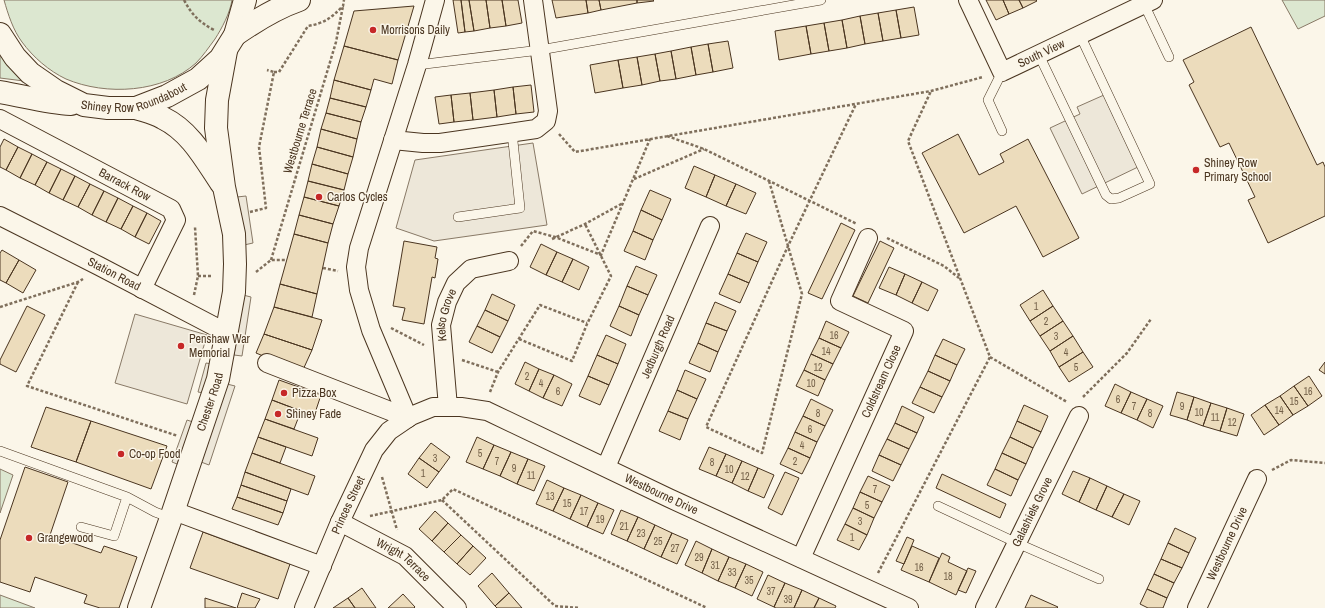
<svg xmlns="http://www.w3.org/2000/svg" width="1325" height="608" font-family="'Archivo Narrow',sans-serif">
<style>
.green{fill:#dce7d0;stroke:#887966}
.parking{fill:#ede7d9;stroke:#887966}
.building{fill:#ecdcbc;stroke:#4a3520}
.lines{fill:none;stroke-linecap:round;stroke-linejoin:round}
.service-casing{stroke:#4a3520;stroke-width:10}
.minor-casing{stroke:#4a3520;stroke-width:20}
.secondary-casing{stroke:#4a3520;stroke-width:24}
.primary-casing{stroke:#4a3520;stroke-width:24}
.path{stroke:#7f6f5c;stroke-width:2.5;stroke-dasharray:3 2;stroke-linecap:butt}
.service{stroke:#fbf6e9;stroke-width:9}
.minor{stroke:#fbf6e9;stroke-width:18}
.secondary{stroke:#fbf6e9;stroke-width:22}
.primary{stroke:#fbf6e9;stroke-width:22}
.poi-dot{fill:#c62828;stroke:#fbf6e9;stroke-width:1.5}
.labels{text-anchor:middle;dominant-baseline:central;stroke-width:3;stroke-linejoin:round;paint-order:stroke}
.number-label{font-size:10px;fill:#725f47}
.poi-label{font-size:12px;fill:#4a3520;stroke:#fbf6e9;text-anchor:start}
.street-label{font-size:12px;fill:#4a3520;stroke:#fbf6e9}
</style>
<rect width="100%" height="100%" fill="#fbf6e9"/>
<!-- green -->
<path class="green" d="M 4,0 L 232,0 C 230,13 222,28 215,39 C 209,47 203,56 196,63 C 163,93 106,96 66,79 C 49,71 33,57 22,42 C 13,30 8,14 4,0 Z
M 1282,0 L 1325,0 L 1325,16 L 1298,29 Z
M 0,55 L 24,81 L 0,78 Z
M 0,469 L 13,475 L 0,513 Z
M 0,595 L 35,608 L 0,608 Z"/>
<!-- parking -->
<path class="parking" d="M 1104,95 L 1138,167 L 1082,194 L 1050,128 L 1080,114 L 1077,107 Z
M 533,143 L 547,225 L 434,241 L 396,228 L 415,160 Z
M 246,196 L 253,243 L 244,245 L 237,197 Z
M 243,295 L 251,297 L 242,356 L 234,355 Z
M 135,314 L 207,335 L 187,404 L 115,383 Z
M 206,363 L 212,364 L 204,393 L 198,392 Z
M 227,384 L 235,386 L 209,465 L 201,462 Z
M 187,420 L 193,422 L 177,464 L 172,462 Z"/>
<!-- building -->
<path class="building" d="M 453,0 L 461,0 L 465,32 L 458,33 Z
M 461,0 L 469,0 L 474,31 L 465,32 Z
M 469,0 L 486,0 L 490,28 L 474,31 Z
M 486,0 L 502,0 L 506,26 L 490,28 Z
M 502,0 L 518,0 L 522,23 L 506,26 Z
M 552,0 L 586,0 L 588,13 L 556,18 Z
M 586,0 L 599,0 L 601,10 L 588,13 Z
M 599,0 L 637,0 L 637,3 L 601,10 Z
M 637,0 L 653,0 L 654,1 L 637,3 Z
M 986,0 L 1003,0 L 1009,14 L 996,20 Z
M 1003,0 L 1019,0 L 1023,8 L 1009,14 Z
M 1019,0 L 1036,0 L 1037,1 L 1023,8 Z
M 414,6 L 398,60 L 344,46 L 354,11 Z
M 914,7 L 919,35 L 901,38 L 896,10 Z
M 896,10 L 901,38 L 883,41 L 878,13 Z
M 878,13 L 883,41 L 865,44 L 860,16 Z
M 860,16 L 865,44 L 847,48 L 842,20 Z
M 842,20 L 847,48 L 829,51 L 824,23 Z
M 824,23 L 829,51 L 811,54 L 806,26 Z
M 806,26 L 811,54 L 779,60 L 775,31 Z
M 1251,27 L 1317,165 L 1323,162 L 1325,167 L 1325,216 L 1268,243 L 1248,200 L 1255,197 L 1229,143 L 1220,147 L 1189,85 L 1194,82 L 1183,60 Z
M 728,41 L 733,68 L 713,72 L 708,44 Z
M 708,44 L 713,72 L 696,75 L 691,47 Z
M 344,46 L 398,60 L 392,84 L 374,79 L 371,90 L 334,80 Z
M 691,47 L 696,75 L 676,79 L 671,51 Z
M 671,51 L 676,79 L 660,81 L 655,54 Z
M 655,54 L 660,81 L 642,85 L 637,57 Z
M 637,57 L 642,85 L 623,88 L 618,60 Z
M 618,60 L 623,88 L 595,93 L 590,65 Z
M 334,80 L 371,90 L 366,107 L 330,98 Z
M 531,85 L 534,112 L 516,114 L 513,87 Z
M 513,87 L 516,114 L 497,117 L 494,90 Z
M 494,90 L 497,117 L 473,120 L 470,93 Z
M 470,93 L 473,120 L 454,122 L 451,95 Z
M 451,95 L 454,122 L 439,124 L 435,97 Z
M 330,98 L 366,107 L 361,122 L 326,113 Z
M 326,113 L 361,122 L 357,139 L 321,129 Z
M 321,129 L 357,139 L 353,157 L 317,147 Z
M 958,134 L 979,175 L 1004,162 L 1000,154 L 1028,139 L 1079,238 L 1043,257 L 1016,206 L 964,233 L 922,153 Z
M 4,139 L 18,147 L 6,170 L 0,167 L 0,147 Z
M 18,147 L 32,154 L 20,178 L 6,170 Z
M 317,147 L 353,157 L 348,174 L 312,164 Z
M 32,154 L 47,162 L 35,185 L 20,178 Z
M 47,162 L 61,169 L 49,193 L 35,185 Z
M 312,164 L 348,174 L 344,190 L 308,181 Z
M 694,166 L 715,175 L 706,197 L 685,188 Z
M 61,169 L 75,176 L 63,200 L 49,193 Z
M 715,175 L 736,184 L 726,206 L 706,197 Z
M 75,176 L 90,184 L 78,207 L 63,200 Z
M 308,181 L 344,190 L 339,206 L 304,197 Z
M 90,184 L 104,191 L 92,215 L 78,207 Z
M 736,184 L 756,193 L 746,214 L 726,206 Z
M 650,190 L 671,199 L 662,220 L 641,210 Z
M 104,191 L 118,198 L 106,222 L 92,215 Z
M 304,197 L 339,206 L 333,224 L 299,215 Z
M 118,198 L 133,206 L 121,229 L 106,222 Z
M 133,206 L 147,213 L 135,237 L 121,229 Z
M 641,210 L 662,220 L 653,240 L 633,231 Z
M 147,213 L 161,221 L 149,244 L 135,237 Z
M 299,215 L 333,224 L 328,243 L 294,234 Z
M 841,223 L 855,230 L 822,299 L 808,293 Z
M 633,231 L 653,240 L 645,260 L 624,251 Z
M 746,233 L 767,242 L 758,262 L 737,253 Z
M 294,234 L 328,243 L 317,294 L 280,284 Z
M 404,241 L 437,247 L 435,258 L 438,259 L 435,278 L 432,277 L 424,324 L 402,320 L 405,308 L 393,306 Z
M 880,241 L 894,248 L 868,303 L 853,296 Z
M 541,244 L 557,252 L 546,275 L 530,267 Z
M 2,250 L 19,260 L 6,283 L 0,280 L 0,253 Z
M 557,252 L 573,259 L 562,282 L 546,275 Z
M 737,253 L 758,262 L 749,283 L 728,274 Z
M 573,259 L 589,267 L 579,290 L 562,282 Z
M 19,260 L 36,270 L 23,293 L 6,283 Z
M 636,266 L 657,275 L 648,295 L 627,286 Z
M 889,267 L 905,274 L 896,295 L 879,288 Z
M 728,274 L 749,283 L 740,303 L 719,294 Z
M 905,274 L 922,282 L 912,303 L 896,295 Z
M 922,282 L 938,290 L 928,311 L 912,303 Z
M 280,284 L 317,294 L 312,317 L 274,307 Z
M 627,286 L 648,295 L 639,315 L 619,306 Z
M 1043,290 L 1053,306 L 1030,321 L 1020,305 Z
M 492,294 L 515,305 L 508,321 L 485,310 Z
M 715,302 L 736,311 L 727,331 L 706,323 Z
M 27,306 L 45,315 L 16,372 L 0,364 L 0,360 Z
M 619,306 L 639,315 L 631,336 L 610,326 Z
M 1053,306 L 1063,321 L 1040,336 L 1030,321 Z
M 274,307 L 322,320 L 312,350 L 264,334 Z
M 485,310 L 508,321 L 500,337 L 477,326 Z
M 826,321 L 849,332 L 841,348 L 819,338 Z
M 1063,321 L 1073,336 L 1050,351 L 1040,336 Z
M 706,323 L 727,331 L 718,352 L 698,343 Z
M 477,326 L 500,337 L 492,353 L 469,342 Z
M 264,334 L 312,350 L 302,372 L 256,353 Z
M 606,335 L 626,344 L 618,364 L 597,355 Z
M 1073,336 L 1083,352 L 1059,367 L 1050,351 Z
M 819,338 L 841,348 L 833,364 L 811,354 Z
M 943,339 L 965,349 L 957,365 L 935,355 Z
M 698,343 L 718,352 L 710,372 L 689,363 Z
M 1083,352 L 1093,367 L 1069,382 L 1059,367 Z
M 811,354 L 833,364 L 825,380 L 804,370 Z
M 597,355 L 618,364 L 609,385 L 588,376 Z
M 935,355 L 957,365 L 950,381 L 928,371 Z
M 525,362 L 539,369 L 529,391 L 515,384 Z
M 1325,362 L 1325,374 L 1319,370 Z
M 539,369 L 554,375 L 543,398 L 529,391 Z
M 685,370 L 706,379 L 697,399 L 677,390 Z
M 804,370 L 825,380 L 818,396 L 796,386 Z
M 928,371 L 950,381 L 942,397 L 920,387 Z
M 554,375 L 572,384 L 562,406 L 543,398 Z
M 588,376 L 609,385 L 600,405 L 579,396 Z
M 1309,376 L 1322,396 L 1308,406 L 1294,386 Z
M 279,380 L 321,395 L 314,416 L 272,400 Z
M 1115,384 L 1131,392 L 1121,413 L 1105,406 Z
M 1294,386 L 1308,406 L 1293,415 L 1280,396 Z
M 920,387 L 942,397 L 934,413 L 912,403 Z
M 677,390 L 697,399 L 688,419 L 668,411 Z
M 1131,392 L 1147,399 L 1137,420 L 1121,413 Z
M 1177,392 L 1194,397 L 1187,420 L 1170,415 Z
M 1280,396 L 1293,415 L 1279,425 L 1265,405 Z
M 1194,397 L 1211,403 L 1203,426 L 1187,420 Z
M 811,399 L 833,410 L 825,426 L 803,416 Z
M 1147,399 L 1163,406 L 1153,428 L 1137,420 Z
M 272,400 L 301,411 L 294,429 L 265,419 Z
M 1211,403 L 1227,408 L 1220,431 L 1203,426 Z
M 1024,405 L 1048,416 L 1041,432 L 1017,421 Z
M 1265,405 L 1279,425 L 1264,435 L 1251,415 Z
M 902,406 L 924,417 L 917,433 L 895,423 Z
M 46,407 L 91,421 L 76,462 L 31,447 Z
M 1227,408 L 1244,414 L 1237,436 L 1220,431 Z
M 668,411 L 688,419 L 680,440 L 659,431 Z
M 803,416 L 825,426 L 817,442 L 795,432 Z
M 265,419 L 318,438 L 312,456 L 258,437 Z
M 91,421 L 167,446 L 151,489 L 76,462 Z
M 1017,421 L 1041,432 L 1033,448 L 1010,437 Z
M 895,423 L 917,433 L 909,449 L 887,439 Z
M 795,432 L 817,442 L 810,458 L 788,448 Z
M 258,437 L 286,447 L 280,463 L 252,453 Z
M 477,437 L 494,445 L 483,469 L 466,462 Z
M 1010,437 L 1033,448 L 1026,464 L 1002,453 Z
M 887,439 L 909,449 L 901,465 L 879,455 Z
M 431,443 L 450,457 L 439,472 L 419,458 Z
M 494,445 L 511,452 L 500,476 L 483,469 Z
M 709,447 L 726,454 L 716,476 L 699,469 Z
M 788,448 L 810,458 L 802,474 L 780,464 Z
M 511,452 L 528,459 L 517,484 L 500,476 Z
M 252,453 L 315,476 L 308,495 L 245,472 Z
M 1002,453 L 1026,464 L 1018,480 L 995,469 Z
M 726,454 L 742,461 L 732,483 L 716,476 Z
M 879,455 L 901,465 L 893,481 L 872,471 Z
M 419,458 L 439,472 L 427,488 L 408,474 Z
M 528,459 L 545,466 L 534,491 L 517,484 Z
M 742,461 L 758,468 L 748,491 L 732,483 Z
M 25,467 L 68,482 L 50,535 L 101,553 L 104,546 L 137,557 L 119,608 L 100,608 L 84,603 L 87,595 L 35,577 L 30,592 L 0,582 L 0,540 Z
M 758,468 L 774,475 L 764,498 L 748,491 Z
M 995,469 L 1018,480 L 1011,496 L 987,485 Z
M 1073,471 L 1090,478 L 1079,502 L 1062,494 Z
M 245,472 L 291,489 L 287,501 L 241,485 Z
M 785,472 L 799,478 L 782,515 L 768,508 Z
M 942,474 L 1006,504 L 1000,518 L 936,488 Z
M 868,476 L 890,486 L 882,502 L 860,492 Z
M 1090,478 L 1107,486 L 1096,510 L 1079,502 Z
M 547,480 L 564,488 L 553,511 L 536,504 Z
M 241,485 L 287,501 L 283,513 L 237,497 Z
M 1107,486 L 1124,494 L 1112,517 L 1096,510 Z
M 564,488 L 581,495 L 570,519 L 553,511 Z
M 860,492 L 882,502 L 874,518 L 853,508 Z
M 1124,494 L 1140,501 L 1129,525 L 1112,517 Z
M 581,495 L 598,503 L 587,527 L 570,519 Z
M 237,497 L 283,513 L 278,525 L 232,509 Z
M 598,503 L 614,510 L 603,534 L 587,527 Z
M 853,508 L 874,518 L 867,535 L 845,524 Z
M 621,510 L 638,517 L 627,541 L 611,534 Z
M 435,511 L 448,523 L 432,541 L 419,529 Z
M 638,517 L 655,525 L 644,549 L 627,541 Z
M 448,523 L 461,535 L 444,552 L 432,541 Z
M 845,524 L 867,535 L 859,550 L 837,540 Z
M 655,525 L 672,533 L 661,557 L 644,549 Z
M 1175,528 L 1196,538 L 1189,553 L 1168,543 Z
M 203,532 L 290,564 L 278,599 L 190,568 Z
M 672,533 L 688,540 L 677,564 L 661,557 Z
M 461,535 L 473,546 L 457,564 L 444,552 Z
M 907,537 L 914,540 L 904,564 L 896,561 Z
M 696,541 L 712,549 L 702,573 L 685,565 Z
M 1168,543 L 1189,553 L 1182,568 L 1161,559 Z
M 473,546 L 486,558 L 470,575 L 457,564 Z
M 912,546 L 939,558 L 929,582 L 901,570 Z
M 712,549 L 729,557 L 718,581 L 702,573 Z
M 942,553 L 950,557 L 948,562 L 967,571 L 956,595 L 929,582 Z
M 729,557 L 746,564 L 735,588 L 718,581 Z
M 1161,559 L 1182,568 L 1174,583 L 1154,574 Z
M 746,564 L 763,572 L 752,596 L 735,588 Z
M 968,568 L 976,571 L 966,593 L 958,590 Z
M 492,573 L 509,593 L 495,606 L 478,586 Z
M 1154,574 L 1174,583 L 1167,598 L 1147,589 Z
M 768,575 L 785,583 L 774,607 L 757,599 Z
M 785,583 L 802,590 L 794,608 L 776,608 L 774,607 Z
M 362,588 L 376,608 L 355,608 L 348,598 Z
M 1147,589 L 1167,598 L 1163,608 L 1148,608 L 1140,604 Z
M 802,590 L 819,598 L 814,608 L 794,608 Z
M 242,593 L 260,599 L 255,608 L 237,608 Z
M 509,593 L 522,608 L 497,608 L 495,606 Z
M 403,594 L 415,607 L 414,608 L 388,608 Z
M 1031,595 L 1058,607 L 1057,608 L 1025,608 Z
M 205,598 L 236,608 L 205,608 Z
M 348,598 L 355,608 L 333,608 Z
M 819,598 L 836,606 L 835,608 L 814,608 Z"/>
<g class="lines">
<!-- service casing -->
<g class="service-casing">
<path id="service" d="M 1144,4 L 1169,57
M 1039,55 L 1106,195 L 1111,199 L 1119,198 L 1150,184 L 1080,35
M 417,65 L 540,50 L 821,0
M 1002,72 L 988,100 L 1002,131
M 458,217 L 520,208 L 512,132
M 0,451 L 127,497 L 155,512 L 171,518
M 938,506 L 1017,543 L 1099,579
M 81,527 L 114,536 L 127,497"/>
</g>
<!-- minor casing -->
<g class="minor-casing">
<g id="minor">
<path id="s1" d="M 968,0 L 1002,72 L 1153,0"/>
<path id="s2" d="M 0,119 L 171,209 L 176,220 L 142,289"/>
<path d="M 393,140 L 423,143 L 440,143 L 536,129 L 546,121 L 548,111 L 533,0"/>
<path id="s3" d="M 0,216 L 99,266 L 227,333"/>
<path d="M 267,363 L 408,418"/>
<path id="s4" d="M 448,407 L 441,325 L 447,302 L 456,283 L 471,269 L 509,261"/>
<path d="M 408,418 L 371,330 L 359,290 L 356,267 L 359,248 L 417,65 L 435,0"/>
<path id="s5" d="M 606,467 L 710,226"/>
<path d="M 174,511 L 322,566"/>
<path id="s6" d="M 340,522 L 405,556 L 457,608"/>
<path id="s7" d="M 801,558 L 904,331 L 840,301 L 868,238"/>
<path id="s8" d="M 304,608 L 340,522 L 374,450 L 389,431 L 411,416 L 433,407 L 461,407 L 487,411 L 669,498 L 909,608"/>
<path id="s9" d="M 985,608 L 1079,416"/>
<path id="s10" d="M 1197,608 L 1257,479"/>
</g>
</g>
<!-- secondary casing -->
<g class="secondary-casing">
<g id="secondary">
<path d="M 136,108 C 145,111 155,113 163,118 C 190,131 205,159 221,183"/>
<path id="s11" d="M 139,608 L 171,518 L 218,379 L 234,292 L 235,264 L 234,234 L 224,187 L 216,128 L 217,100 L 226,51"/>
</g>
</g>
<!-- primary casing -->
<g class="primary-casing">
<g id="primary">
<path id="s12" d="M 0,34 L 15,57 L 30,73 L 56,91 L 84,105 L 108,108 L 136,108 L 167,96 L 198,79 L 220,59 L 235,35 L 245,0"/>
<path d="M 235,35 C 255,21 276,8 299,0"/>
<path d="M 0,92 C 24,96 47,103 71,104"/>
</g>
</g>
<!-- path -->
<path class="path" d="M 184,0 C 192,15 199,22 214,30
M 274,72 L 279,72 L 308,26 C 325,23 331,18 343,6 L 344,0
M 559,134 L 575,152 L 931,91 L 983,77
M 667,136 L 704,149 L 857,224
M 634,179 L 704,149
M 769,181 L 802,294 L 762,453 L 706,427 L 788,246 L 856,104
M 250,212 L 266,208 L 259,147 L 274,72 L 267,70
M 887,238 L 944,266 L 959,278
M 552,239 L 585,224 L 623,203
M 521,246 L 533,231 L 555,237 L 601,255 L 650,139
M 271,260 L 336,42 L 343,6
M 323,268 L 338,271
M 256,272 L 271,260 L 287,260
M 198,276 L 213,276
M 78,282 L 27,386 L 178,436
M 194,295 L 198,276 L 195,227
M 0,307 L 78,282 L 83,279
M 391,328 L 424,345
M 519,339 L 572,361 L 587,324 L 611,276 L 585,224
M 990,357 L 1067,402
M 462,360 L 498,372
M 490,392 L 498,372 L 540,305 L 587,323
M 1083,397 L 1127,353 L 1151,319
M 1272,470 L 1291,460 L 1325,463
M 382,477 L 397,530
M 442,500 L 555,606 L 580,608
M 370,516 L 442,500 L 453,489 L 707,608
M 878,573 L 990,357 L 908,141 L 931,91"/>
<!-- service -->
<use href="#service" class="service"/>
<!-- minor -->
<use href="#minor" class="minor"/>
<!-- secondary -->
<use href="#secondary" class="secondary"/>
<!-- primary -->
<use href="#primary" class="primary"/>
</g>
<!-- markers -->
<g class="poi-dot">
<circle cx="373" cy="30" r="4"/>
<circle cx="1196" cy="170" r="4"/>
<circle cx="319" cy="197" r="4"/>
<circle cx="181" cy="346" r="4"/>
<circle cx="284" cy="393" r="4"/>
<circle cx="278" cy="414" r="4"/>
<circle cx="121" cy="454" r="4"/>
<circle cx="29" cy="538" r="4"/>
</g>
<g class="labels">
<!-- number labels -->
<g class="number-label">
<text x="1036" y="306">1</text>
<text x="1046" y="321">2</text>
<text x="834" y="335">16</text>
<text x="1056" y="336">3</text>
<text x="826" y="351">14</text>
<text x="1066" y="352">4</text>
<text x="818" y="367">12</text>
<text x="1076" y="367">5</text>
<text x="527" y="376">2</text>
<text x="541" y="383">4</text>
<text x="811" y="383">10</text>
<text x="558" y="391">6</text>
<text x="1308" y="391">16</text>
<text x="1118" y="399">6</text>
<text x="1294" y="401">15</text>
<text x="1134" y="406">7</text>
<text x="1182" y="406">9</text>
<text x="1279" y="410">14</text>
<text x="1199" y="412">10</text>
<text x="818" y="413">8</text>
<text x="1150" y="413">8</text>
<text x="1215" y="417">11</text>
<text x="1232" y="422">12</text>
<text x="810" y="429">6</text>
<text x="802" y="445">4</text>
<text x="480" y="453">5</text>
<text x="435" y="458">3</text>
<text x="497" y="461">7</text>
<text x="795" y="461">2</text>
<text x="712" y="462">8</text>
<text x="514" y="468">9</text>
<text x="729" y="469">10</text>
<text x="423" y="473">1</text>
<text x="531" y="475">11</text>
<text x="745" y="476">12</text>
<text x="875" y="489">7</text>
<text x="550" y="496">13</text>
<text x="567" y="503">15</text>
<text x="867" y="505">5</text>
<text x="584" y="511">17</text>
<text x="600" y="519">19</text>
<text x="860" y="521">3</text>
<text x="624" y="526">21</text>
<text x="641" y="533">23</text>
<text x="852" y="537">1</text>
<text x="658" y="541">25</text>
<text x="675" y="548">27</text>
<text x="699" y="557">29</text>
<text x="715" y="565">31</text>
<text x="919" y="567">16</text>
<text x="732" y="572">33</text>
<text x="948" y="576">18</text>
<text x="749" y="580">35</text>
<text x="771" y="591">37</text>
<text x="788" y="599">39</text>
</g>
<!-- poi labels -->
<g class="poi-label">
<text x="381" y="30">Morrisons Daily</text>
<text x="1204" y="163">Shiney Row<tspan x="1204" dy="14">Primary School</tspan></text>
<text x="327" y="197">Carlos Cycles</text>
<text x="189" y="339">Penshaw War<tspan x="189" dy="14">Memorial</tspan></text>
<text x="292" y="393">Pizza Box</text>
<text x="286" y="414">Shiney Fade</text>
<text x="129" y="454">Co-op Food</text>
<text x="37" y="538">Grangewood</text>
</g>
<!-- street labels -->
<g class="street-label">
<text stroke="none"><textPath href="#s1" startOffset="123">South View</textPath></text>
<text stroke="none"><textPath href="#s12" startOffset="164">Shiney Row Roundabout</textPath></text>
<text transform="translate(300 131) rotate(-73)">Westbourne Terrace</text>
<text stroke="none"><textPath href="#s2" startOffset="141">Barrack Row</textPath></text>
<text stroke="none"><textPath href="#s3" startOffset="128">Station Road</textPath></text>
<text stroke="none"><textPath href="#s4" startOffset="93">Kelso Grove</textPath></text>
<text stroke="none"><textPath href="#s5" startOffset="131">Jedburgh Road</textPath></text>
<text stroke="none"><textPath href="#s7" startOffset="194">Coldstream Close</textPath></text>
<text stroke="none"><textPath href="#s11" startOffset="218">Chester Road</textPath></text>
<text stroke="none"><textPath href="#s8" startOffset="495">Westbourne Drive</textPath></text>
<text stroke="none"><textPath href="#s8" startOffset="112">Princes Street</textPath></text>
<text stroke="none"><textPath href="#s9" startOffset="107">Galashiels Grove</textPath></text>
<text stroke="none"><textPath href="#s10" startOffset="71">Westbourne Drive</textPath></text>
<text stroke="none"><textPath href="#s6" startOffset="74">Wright Terrace</textPath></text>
</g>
</g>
</svg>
